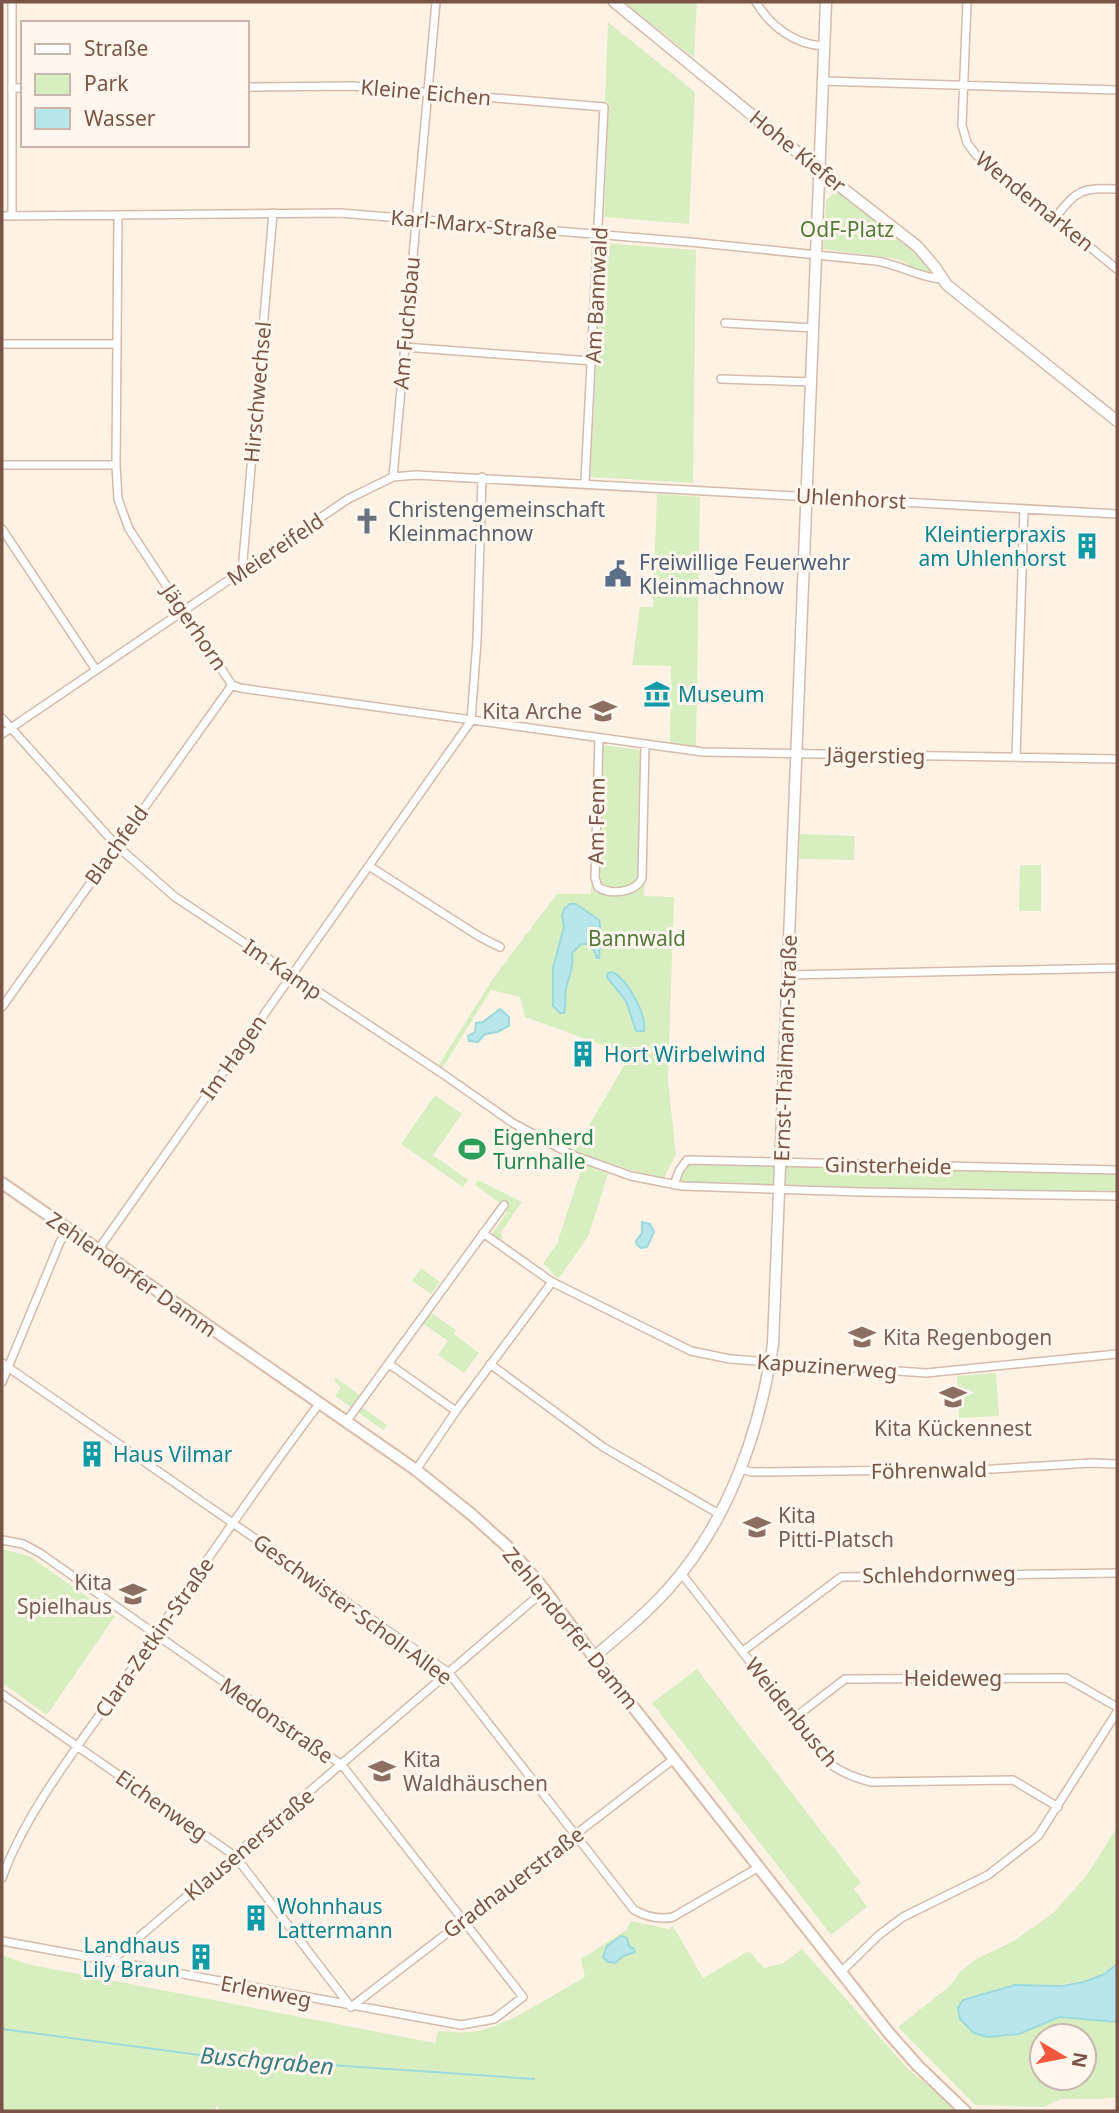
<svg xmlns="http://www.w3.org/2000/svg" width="1119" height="2113" font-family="'Noto Sans',sans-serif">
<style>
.green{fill:#d7eec1;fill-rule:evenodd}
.water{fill:#b7e7ea;stroke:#9cd9dd;stroke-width:2}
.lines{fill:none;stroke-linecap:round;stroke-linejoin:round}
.stream{stroke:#9cd9dd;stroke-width:2}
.minor-casing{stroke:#d4bbac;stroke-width:10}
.tertiary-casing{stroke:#d4bbac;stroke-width:13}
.secondary-casing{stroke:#dabcab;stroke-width:14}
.minor{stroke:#fff;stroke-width:7}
.tertiary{stroke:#fff;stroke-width:10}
.secondary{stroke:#fff;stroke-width:10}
.labels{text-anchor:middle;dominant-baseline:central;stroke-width:6;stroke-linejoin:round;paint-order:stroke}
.street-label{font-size:21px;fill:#7a5547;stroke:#fff7ed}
.park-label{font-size:21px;fill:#537b3b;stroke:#fff7ed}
.worship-label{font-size:21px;fill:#5b616d;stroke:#fff7ed;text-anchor:start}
.culture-label{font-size:21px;fill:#0d838f;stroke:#fff7ed;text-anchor:start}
.service-label{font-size:21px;fill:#4e5e75;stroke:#fff7ed;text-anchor:start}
.education-label{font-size:21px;fill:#785e54;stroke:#fff7ed;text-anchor:start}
.leisure-label{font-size:21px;fill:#27864d;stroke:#fff7ed;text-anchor:start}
.water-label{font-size:23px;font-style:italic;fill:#397c82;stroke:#fff7ed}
</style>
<rect width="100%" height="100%" fill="#fef2e5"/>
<!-- green -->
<path class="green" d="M 624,2 L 697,2 L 694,58 Z
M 608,22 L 695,92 L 689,224 L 604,217 L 609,103 L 605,102 Z
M 834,189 L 913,251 L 934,274 L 922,272 L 898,259 L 823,249 L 826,200 L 833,194 Z
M 603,243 L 696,250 L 693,483 L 590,477 Z
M 657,494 L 700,497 L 696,747 L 670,743 L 671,666 L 632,665 L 640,607 L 653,607 Z
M 596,744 L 649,751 L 644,896 L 674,897 L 668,1081 L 676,1155 L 664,1178 L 634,1171 L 574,1151 L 630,1055 L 525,1017 L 520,997 L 491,990 L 440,1072 L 436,1069 L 494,977 L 557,894 L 591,894 ZM 564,927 L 600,941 L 601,952 L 591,944 L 581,944 L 572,953 C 574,966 569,976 566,989 C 565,997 566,1005 564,1013 L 555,1010 L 553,968 Z
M 800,834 L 855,836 L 854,860 L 799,859 Z
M 1020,865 L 1041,865 L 1041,911 L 1019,911 Z
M 435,1095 L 462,1114 L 433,1155 L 468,1180 L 463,1187 L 401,1144 Z
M 684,1163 L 1117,1170 L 1117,1196 L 674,1185 Z
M 583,1164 L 608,1174 L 588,1237 L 558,1279 L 543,1263 L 557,1244 Z
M 478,1180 L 522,1202 L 501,1232 L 503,1242 L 492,1234 L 507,1212 L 503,1209 L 505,1207 L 475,1185 Z
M 421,1268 L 440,1282 L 431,1294 L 412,1281 Z
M 430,1312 L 456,1330 L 454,1334 L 479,1353 L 464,1373 L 438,1355 L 448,1341 L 422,1323 Z
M 996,1373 L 999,1416 L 959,1418 L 957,1376 Z
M 336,1378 L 361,1396 L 356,1403 L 387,1425 L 383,1430 L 335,1396 L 341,1387 L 334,1381 Z
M 2,1549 L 29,1556 L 115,1616 L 47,1715 L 2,1683 Z
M 697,1669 L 861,1883 L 854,1889 L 867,1907 L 831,1935 L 652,1703 Z
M 1117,1827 L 1115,1893 L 1117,1896 L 1117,1964 C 1094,1984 1073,1982 1045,1987 C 1016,1992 986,2001 958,2008 L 960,2020 L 974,2033 L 988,2037 L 1019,2034 L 1059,2017 L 1117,2022 L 1117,2097 L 1101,2099 L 1061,2099 L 1044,2107 L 975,2105 L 898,2027 L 951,1985 L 961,1971 L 976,1959 L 1014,1941 L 1054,1912 L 1087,1875 ZM 1042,2036 L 1084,2036 L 1084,2078 L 1042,2078 Z
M 631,1921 L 668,1929 L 673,1926 L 703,1978 L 749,1951 L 764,1968 L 783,1963 L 802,1949 L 907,2068 L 958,2111 L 218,2111 L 218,2105 L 214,2111 L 2,2111 L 2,1955 L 27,1964 L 435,2043 L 438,2031 C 453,2032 467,2034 482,2030 C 514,2022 555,1993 585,1977 L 581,1959 L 626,1930 Z"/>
<!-- water -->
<path class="water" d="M 570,904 L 576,904 L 599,920 L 601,933 L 599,958 L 597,958 L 591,944 L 581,944 L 572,953 C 574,966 569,976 566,989 C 565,997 566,1005 564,1013 L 560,1013 L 553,1006 L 553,968 L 564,927 L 562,916 L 564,909 Z
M 612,972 C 627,978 647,1015 644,1031 L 636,1031 L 626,1001 L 607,977 L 608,973 Z
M 500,1009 L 509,1017 L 509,1026 L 497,1032 L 485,1034 L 478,1042 L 469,1041 L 468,1036 L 475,1032 L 476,1023 L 483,1022 Z
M 642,1222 L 650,1224 L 654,1232 L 647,1247 L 641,1248 L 637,1245 L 636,1241 L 642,1233 Z
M 621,1936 L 627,1938 L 629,1946 L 634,1949 L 635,1952 L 623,1956 L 615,1963 L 608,1962 L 603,1957 L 607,1946 Z
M 1117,1964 L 1117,2022 L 1059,2017 L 1019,2034 L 988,2037 L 974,2033 L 960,2019 L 958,2008 L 963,2000 L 1015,1985 L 1062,1986 L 1084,1982 L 1105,1974 Z"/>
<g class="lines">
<!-- stream -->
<path class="stream" d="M 2,2029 L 215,2057 L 534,2079"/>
<!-- minor casing -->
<g class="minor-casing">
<path id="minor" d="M 12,2 L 12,215
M 756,2 C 770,26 795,45 824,46
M 967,2 L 962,125 L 967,143 L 977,156 L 1117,269
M 823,81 L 1117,90
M 247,87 L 352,86 L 604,107 L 585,482
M 12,88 L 23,88
M 118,215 L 116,465 L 118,499 L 129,529 L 232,685 L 240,688 L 703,752 L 1117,759
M 2,216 L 340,213 L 690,242 L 876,261 C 899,264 919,278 943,279
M 1055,218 C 1078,189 1081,188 1117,189
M 725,323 L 813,328
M 2,344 L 116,344
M 404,347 L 592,361
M 721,379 L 811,382
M 2,465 L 116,465
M 393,477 L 436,2
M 2,529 L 96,670
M 242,572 L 273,213
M 2,718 L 116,845 L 175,897 L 440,1072 L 513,1123 L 572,1155 L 631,1176 L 682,1186 L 862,1192 L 1117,1196
M 2,734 L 348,499 L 393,477 L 416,475 L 1117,514
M 599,738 L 595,878 L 598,887 C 610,895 636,893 642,878 L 645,745
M 1016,757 L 1024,509
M 369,866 L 480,937 L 500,947
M 787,975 L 1117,968
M 2,1007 L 232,685
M 674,1185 L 679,1171 L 687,1160 L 1117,1170
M 483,1233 L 552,1282 L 691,1351 L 730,1359 L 926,1373 L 1117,1354
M 98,1250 L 471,721 L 477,641 L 482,477
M 2,1363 L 449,1673 L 634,1910 C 647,1917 659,1920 673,1917 L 759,1867
M 389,1364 L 456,1411
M 490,1364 L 603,1447 L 719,1514
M 2,1382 L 60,1242 L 68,1230
M 346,1422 L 504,1205
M 740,1469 L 752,1472 L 993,1469 L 1092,1463 L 1117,1464
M 416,1470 L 456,1411 L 552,1282
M 2,1540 L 23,1544 L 40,1553 L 342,1765 L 523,1997 L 494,2019 L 461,2025 L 2,1941
M 681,1573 L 829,1763 C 842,1773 855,1778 871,1782 L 1013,1780 L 1058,1807
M 743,1651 L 841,1577 L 1117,1573
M 2,1694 L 235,1856 L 351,2007 L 675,1758
M 794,1718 L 845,1679 L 1066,1678 L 1117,1707
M 2,1878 C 27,1809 81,1743 122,1683 C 187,1590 250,1495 319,1404
M 111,1961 L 545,1590
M 842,1971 L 879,1935 L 903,1917 L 988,1875 L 1038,1836 L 1117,1712"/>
</g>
<!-- tertiary casing -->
<g class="tertiary-casing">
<path id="tertiary" d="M 614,2 L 819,170 L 917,246 L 935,267 L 947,285 L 1117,421
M 594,1657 C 620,1635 647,1613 669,1588 C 729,1521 760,1430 773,1344 L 826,2"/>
</g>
<!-- secondary casing -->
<g class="secondary-casing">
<path id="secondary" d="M 2,1183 L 416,1470 L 471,1514 L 509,1548 L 543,1588 L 594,1657 L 888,2032 L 918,2066 L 965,2111"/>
</g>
<!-- minor -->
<use href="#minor" class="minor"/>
<!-- tertiary -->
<use href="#tertiary" class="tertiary"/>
<!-- secondary -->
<use href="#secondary" class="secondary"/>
</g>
<!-- icons -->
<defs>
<g id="church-bare" transform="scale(2.1)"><path d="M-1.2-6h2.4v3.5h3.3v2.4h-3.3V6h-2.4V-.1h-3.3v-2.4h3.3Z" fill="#6b7280" stroke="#fff7ed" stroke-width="2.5" paint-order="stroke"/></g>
<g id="building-bare" transform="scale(2.1)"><path d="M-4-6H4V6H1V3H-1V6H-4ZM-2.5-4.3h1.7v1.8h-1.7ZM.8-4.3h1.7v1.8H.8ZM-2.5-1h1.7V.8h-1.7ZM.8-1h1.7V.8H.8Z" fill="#0f9aa8" stroke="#fff7ed" stroke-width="2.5" paint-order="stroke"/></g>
<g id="civic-bare" transform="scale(2.1)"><path d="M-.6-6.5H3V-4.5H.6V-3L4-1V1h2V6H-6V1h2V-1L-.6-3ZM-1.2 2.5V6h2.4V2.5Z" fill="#5c6f8a" stroke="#fff7ed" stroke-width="2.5" paint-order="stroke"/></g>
<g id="museum-bare" transform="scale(2.1)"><path d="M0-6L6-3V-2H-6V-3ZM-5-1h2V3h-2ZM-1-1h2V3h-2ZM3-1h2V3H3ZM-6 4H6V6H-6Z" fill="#0f9aa8" stroke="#fff7ed" stroke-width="2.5" paint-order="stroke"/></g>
<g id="school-bare" transform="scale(2.1)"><path d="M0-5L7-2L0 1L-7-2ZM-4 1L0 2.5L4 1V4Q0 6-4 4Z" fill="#8d6e63" stroke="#fff7ed" stroke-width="2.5" paint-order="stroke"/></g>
<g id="stadium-bare" transform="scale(2.1)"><path d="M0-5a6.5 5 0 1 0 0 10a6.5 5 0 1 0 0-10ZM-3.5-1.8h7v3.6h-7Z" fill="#2e9e5b" stroke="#fff7ed" stroke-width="2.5" paint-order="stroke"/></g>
</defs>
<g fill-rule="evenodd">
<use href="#church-bare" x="367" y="521"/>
<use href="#building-bare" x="1087" y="546"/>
<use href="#civic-bare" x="618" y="574"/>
<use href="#museum-bare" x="657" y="694"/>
<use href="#school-bare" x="603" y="711"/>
<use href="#building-bare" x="583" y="1054"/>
<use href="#stadium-bare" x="472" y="1149"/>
<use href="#school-bare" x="862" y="1337"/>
<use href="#school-bare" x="953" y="1397"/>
<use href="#building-bare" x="92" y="1454"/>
<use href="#school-bare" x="757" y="1527"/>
<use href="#school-bare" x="133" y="1594"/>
<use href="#school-bare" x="382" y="1771"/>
<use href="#building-bare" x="256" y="1918"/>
<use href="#building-bare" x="201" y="1957"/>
</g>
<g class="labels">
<!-- street labels -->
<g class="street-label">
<text transform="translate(426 92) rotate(5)">Kleine Eichen</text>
<text transform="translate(798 151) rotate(39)">Hohe Kiefer</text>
<text transform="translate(1035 201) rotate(39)">Wendemarken</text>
<text transform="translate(474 224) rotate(5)">Karl-Marx-Straße</text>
<text transform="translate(596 295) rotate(-87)">Am Bannwald</text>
<text transform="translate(406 323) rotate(-85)">Am Fuchsbau</text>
<text transform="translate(257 392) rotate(-85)">Hirschwechsel</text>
<text transform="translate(851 498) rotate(3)">Uhlenhorst</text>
<text transform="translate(275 549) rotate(-34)">Meiereifeld</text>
<text transform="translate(195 627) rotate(56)">Jägerhorn</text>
<text transform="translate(876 755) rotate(1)">Jägerstieg</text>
<text transform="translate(596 821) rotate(-89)">Am Fenn</text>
<text transform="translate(116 845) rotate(-54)">Blachfeld</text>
<text transform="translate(283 969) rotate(34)">Im Kamp</text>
<text transform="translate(785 1048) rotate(-88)">Ernst-Thälmann-Straße</text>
<text transform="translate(233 1057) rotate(-55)">Im Hagen</text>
<text transform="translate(888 1165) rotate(1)">Ginsterheide</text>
<text transform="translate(132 1274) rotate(35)">Zehlendorfer Damm</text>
<text transform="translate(827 1366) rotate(4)">Kapuzinerweg</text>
<text transform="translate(929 1470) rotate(-1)">Föhrenwald</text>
<text transform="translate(939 1574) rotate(-1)">Schlehdornweg</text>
<text transform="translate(353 1609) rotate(36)">Geschwister-Scholl-Allee</text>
<text transform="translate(571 1628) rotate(51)">Zehlendorfer Damm</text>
<text transform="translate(154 1637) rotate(-55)">Clara-Zetkin-Straße</text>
<text x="953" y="1678">Heideweg</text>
<text transform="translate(792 1712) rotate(51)">Weidenbusch</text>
<text transform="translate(277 1720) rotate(35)">Medonstraße</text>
<text transform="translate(162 1805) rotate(35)">Eichenweg</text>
<text transform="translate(249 1844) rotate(-40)">Klausenerstraße</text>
<text transform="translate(513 1882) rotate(-37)">Gradnauerstraße</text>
<text transform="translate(266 1991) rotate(11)">Erlenweg</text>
</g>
<!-- park labels -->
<g class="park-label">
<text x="847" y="229">OdF-Platz</text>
<text x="637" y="938">Bannwald</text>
</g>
<!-- worship labels -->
<g class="worship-label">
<text x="388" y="509">Christengemeinschaft<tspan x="388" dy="24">Kleinmachnow</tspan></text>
</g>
<!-- culture labels -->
<g class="culture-label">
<text x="1066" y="534" text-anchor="end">Kleintierpraxis<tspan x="1066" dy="24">am Uhlenhorst</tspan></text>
<text x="678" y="694">Museum</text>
<text x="604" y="1054">Hort Wirbelwind</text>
<text x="113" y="1454">Haus Vilmar</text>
<text x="277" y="1906">Wohnhaus<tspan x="277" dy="24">Lattermann</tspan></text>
<text x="180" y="1945" text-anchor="end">Landhaus<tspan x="180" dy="24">Lily Braun</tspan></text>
</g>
<!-- service labels -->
<g class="service-label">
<text x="639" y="562">Freiwillige Feuerwehr<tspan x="639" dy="24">Kleinmachnow</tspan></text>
</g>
<!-- education labels -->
<g class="education-label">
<text x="582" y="711" text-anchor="end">Kita Arche</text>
<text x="883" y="1337">Kita Regenbogen</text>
<text x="953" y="1428" text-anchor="middle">Kita Kückennest</text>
<text x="778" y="1515">Kita<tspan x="778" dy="24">Pitti-Platsch</tspan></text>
<text x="112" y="1582" text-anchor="end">Kita<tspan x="112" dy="24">Spielhaus</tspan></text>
<text x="403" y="1759">Kita<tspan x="403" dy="24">Waldhäuschen</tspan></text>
</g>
<!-- leisure labels -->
<g class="leisure-label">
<text x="493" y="1137">Eigenherd<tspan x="493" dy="24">Turnhalle</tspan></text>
</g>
<!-- water labels -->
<g class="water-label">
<text transform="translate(267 2060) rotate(5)">Buschgraben</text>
</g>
</g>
<!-- border -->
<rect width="1119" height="2113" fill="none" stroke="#7a5547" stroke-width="7"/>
<!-- legend -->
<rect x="21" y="21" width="228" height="126" fill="#fff7ed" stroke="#cab6ab" stroke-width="2"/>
<rect x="35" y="44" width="35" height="10" fill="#ffffff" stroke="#cab6ab" stroke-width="2"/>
<text x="84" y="56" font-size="21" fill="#7a5547">Straße</text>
<rect x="35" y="74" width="35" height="21" fill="#d7eec1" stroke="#cab6ab" stroke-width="2"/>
<text x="84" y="91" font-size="21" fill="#7a5547">Park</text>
<rect x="35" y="108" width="35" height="21" fill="#b7e7ea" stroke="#cab6ab" stroke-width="2"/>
<text x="84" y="126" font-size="21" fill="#7a5547">Wasser</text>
<!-- north arrow -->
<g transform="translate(1063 2057) rotate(100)"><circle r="33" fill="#fff7ed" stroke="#cab6ab" stroke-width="2"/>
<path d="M0-5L12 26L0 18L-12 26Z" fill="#f4573e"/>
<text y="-10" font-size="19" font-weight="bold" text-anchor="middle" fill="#7a5547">N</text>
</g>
</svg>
